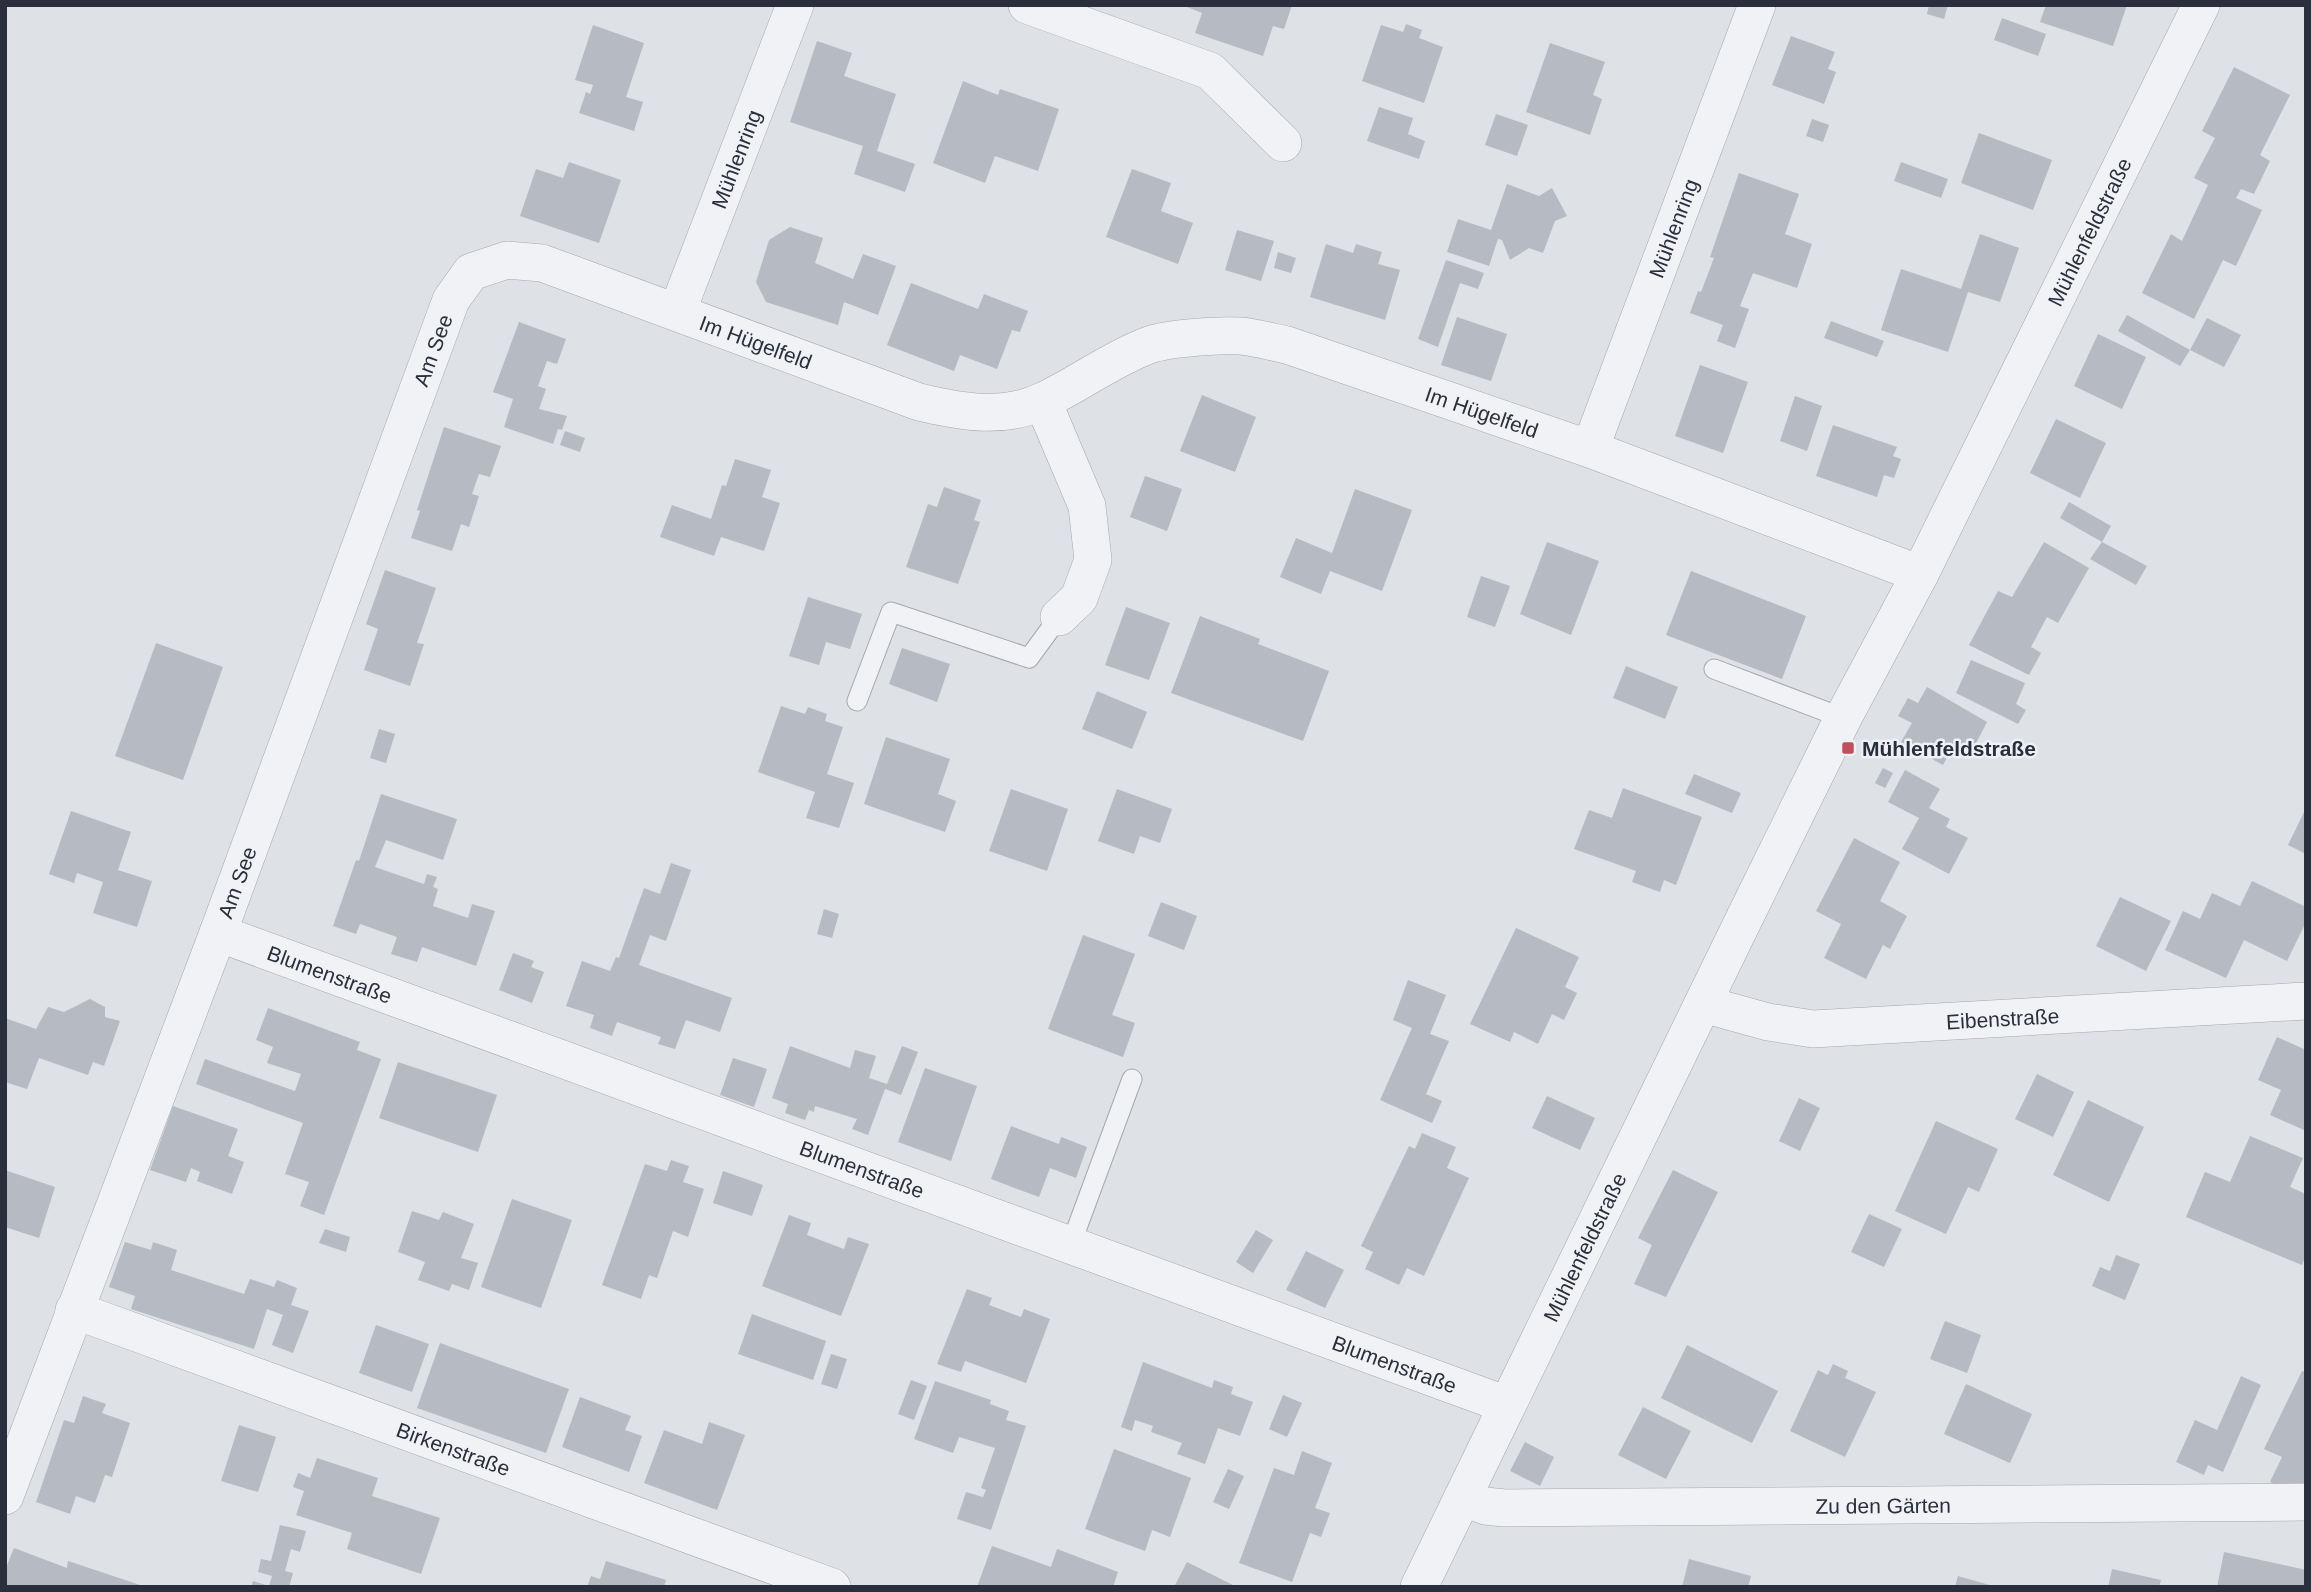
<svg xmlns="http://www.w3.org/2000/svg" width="2311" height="1592" font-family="Helvetica,sans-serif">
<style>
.building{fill:#b6bac2}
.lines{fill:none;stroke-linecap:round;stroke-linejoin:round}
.lane-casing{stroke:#a4a8b0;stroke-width:21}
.street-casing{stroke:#a4a8b0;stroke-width:38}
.lane{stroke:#f0f2f5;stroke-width:19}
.street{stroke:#f0f2f5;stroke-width:37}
.poi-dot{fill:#c14e5b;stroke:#edf0f4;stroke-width:2.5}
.labels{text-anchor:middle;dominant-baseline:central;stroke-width:5;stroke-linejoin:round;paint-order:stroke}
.street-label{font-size:21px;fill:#292f3c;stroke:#edf0f4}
.poi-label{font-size:21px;font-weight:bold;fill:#292f3c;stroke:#edf0f4;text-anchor:start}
</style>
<rect width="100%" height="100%" fill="#dee1e6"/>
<!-- building -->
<path class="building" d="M 1182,5 L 1292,5 L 1284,29 L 1273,26 L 1263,56 L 1195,33 L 1202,13 Z
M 1929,5 L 1948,5 L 1944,19 L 1927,14 Z
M 2046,5 L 2127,5 L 2113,46 L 2040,22 Z
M 2002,18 L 2046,34 L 2038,56 L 1994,40 Z
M 1406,24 L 1422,30 L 1419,38 L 1443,47 L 1424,103 L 1362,81 L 1381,25 L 1403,32 Z
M 593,25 L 644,43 L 626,97 L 643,102 L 634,131 L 579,113 L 586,92 L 590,94 L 593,85 L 575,80 Z
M 1791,36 L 1835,52 L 1828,69 L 1836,72 L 1824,104 L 1772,85 Z
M 817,41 L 852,53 L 844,76 L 896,94 L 877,151 L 915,164 L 905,192 L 854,174 L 863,146 L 790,122 Z
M 1550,43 L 1605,62 L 1593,95 L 1602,99 L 1590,135 L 1526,112 Z
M 2234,67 L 2290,95 L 2260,155 L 2270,161 L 2254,194 L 2241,189 L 2236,198 L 2262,210 L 2236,266 L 2223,260 L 2194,319 L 2142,293 L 2171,234 L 2182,241 L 2208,185 L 2194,178 L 2215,138 L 2202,131 Z
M 963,81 L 998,95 L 1000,89 L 1059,109 L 1038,171 L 995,156 L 985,183 L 933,163 Z
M 1379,107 L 1413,118 L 1408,134 L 1425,141 L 1419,159 L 1367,141 Z
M 1496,114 L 1528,125 L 1517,156 L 1485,145 Z
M 1812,119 L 1829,125 L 1823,142 L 1806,136 Z
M 1979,133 L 2052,160 L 2033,210 L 1961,183 Z
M 569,162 L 621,180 L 599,243 L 520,216 L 536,169 L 563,178 Z
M 1901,162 L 1948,179 L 1941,198 L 1894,181 Z
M 1132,169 L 1171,183 L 1161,211 L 1193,223 L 1178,264 L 1106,237 Z
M 1739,173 L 1799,194 L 1785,234 L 1812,244 L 1797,288 L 1753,273 L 1740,306 L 1749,309 L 1735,348 L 1717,341 L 1723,325 L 1690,313 L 1698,291 L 1701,292 L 1714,258 L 1710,257 Z
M 1507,184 L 1539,196 L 1552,188 L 1567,216 L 1555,221 L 1543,253 L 1529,248 L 1510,260 L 1502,240 L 1498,239 L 1489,266 L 1447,252 L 1458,219 L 1491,230 Z
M 790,227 L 823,238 L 815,263 L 853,279 L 863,254 L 896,266 L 878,315 L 844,302 L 838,325 L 766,302 L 756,282 L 769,240 Z
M 1237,230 L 1274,241 L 1261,281 L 1225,270 Z
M 1980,234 L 2019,248 L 2000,302 L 1968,292 L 1948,352 L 1881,330 L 1901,269 L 1961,289 Z
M 1326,244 L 1353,253 L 1356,244 L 1382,252 L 1378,264 L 1400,270 L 1385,320 L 1310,297 Z
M 1278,252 L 1296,258 L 1291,273 L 1274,268 Z
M 1446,260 L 1484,273 L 1478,289 L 1460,283 L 1438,347 L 1418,339 Z
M 911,283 L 978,309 L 984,294 L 1028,311 L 1020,332 L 1012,330 L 997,369 L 960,355 L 954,371 L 887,345 Z
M 2127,315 L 2190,350 L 2180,366 L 2118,331 Z
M 1457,317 L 1507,334 L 1491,381 L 1441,365 Z
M 2207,318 L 2241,335 L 2224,367 L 2190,350 Z
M 1831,321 L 1884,341 L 1877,357 L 1824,338 Z
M 519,322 L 566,339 L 557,364 L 547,361 L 538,386 L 546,389 L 539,409 L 567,416 L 562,430 L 558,429 L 553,444 L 504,427 L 513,399 L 493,392 Z
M 2098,334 L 2146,357 L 2122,409 L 2074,386 Z
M 1700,365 L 1748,382 L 1723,453 L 1675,436 Z
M 1202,395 L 1256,417 L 1235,472 L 1180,451 Z
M 1795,396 L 1822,406 L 1807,451 L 1780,441 Z
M 2056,419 L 2106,443 L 2080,498 L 2030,473 Z
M 1833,425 L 1897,447 L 1893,456 L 1901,459 L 1894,478 L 1884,475 L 1877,497 L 1816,476 Z
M 444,427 L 501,446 L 490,477 L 479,474 L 472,494 L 479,496 L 469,527 L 461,524 L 452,551 L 411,538 L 420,511 L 417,510 Z
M 565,431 L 585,438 L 580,452 L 560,445 Z
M 735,459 L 771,470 L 762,497 L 780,503 L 764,551 L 721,537 L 714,556 L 660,537 L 672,505 L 711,519 L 722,485 L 726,486 Z
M 1145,476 L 1182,489 L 1167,531 L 1130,517 Z
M 944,487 L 981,500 L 974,520 L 980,522 L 958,584 L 906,567 L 928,504 L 937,507 Z
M 1355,489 L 1412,510 L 1382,591 L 1330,571 L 1321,594 L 1280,577 L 1296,538 L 1332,553 Z
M 2069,502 L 2111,526 L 2102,542 L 2060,518 Z
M 1547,542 L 1599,561 L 1571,635 L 1520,614 Z
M 2044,542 L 2089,568 L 2058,623 L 2047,617 L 2031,647 L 2041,653 L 2029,675 L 1969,645 L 1998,591 L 2012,597 Z
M 2102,542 L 2147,566 L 2136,585 L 2090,559 Z
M 385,570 L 436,588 L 417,643 L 424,644 L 410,686 L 364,670 L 378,629 L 366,624 Z
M 1691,571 L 1806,616 L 1782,679 L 1666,635 Z
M 1481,576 L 1510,586 L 1495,627 L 1467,617 Z
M 808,597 L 862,614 L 850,649 L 826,642 L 819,665 L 789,656 Z
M 1126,607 L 1170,623 L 1149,680 L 1105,665 Z
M 1200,616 L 1260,639 L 1258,644 L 1329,671 L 1303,741 L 1171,693 Z
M 156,643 L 223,667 L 183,780 L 115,756 Z
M 902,648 L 950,664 L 937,702 L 889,684 Z
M 1971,660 L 2025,683 L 2016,704 L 2026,710 L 2018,724 L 1956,693 Z
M 1626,666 L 1678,687 L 1665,719 L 1613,698 Z
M 1927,687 L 1987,722 L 1971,753 L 1954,744 L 1943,765 L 1901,742 L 1912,723 L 1898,716 L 1908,698 L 1918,703 Z
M 1097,691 L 1147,712 L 1132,749 L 1082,729 Z
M 781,706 L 805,714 L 808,707 L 827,714 L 825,721 L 843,727 L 827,774 L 854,783 L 839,828 L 806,818 L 815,792 L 758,772 Z
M 379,729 L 395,734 L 386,763 L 370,758 Z
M 886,737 L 950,759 L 938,794 L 956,801 L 945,832 L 864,804 Z
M 1883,768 L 1893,773 L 1885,788 L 1875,783 Z
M 1905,770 L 1940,789 L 1929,808 L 1950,819 L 1946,827 L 1968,838 L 1949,874 L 1902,849 L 1919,818 L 1888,802 Z
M 1694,774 L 1741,793 L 1732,813 L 1685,794 Z
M 1623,788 L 1702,817 L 1676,885 L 1664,880 L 1660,892 L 1632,882 L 1636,871 L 1574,849 L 1589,810 L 1612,818 Z
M 1011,789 L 1068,809 L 1047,871 L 989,851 Z
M 1117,789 L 1172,809 L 1160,843 L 1140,836 L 1134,854 L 1098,841 Z
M 381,794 L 457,819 L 443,860 L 386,840 L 375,867 L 424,884 L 427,874 L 437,877 L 433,887 L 438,889 L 433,906 L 468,918 L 472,904 L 495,911 L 476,966 L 422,947 L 417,962 L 391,954 L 397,937 L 360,924 L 356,934 L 333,926 L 356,860 L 359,861 Z
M 2306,808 L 2306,854 L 2288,845 Z
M 71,811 L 131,832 L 118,870 L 152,881 L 137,927 L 93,913 L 103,882 L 77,873 L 74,883 L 49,874 Z
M 1854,838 L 1900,862 L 1880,901 L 1907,916 L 1890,949 L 1883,945 L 1866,979 L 1824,958 L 1841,924 L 1816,911 Z
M 671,863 L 691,870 L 666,941 L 650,935 L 639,965 L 732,998 L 720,1032 L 686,1020 L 675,1049 L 658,1044 L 661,1037 L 617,1022 L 612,1036 L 590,1028 L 594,1015 L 566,1006 L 582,961 L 610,971 L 616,957 L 619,958 L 644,888 L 660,894 Z
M 2252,881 L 2306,907 L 2306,922 L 2287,961 L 2244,940 L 2226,978 L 2165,950 L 2183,911 L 2200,919 L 2212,893 L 2240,906 Z
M 2120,897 L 2171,921 L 2146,971 L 2096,946 Z
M 1161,902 L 1197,916 L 1184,950 L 1148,936 Z
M 824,909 L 839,914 L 832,938 L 817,934 Z
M 1516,928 L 1579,957 L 1565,987 L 1577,993 L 1564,1020 L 1552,1014 L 1538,1044 L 1514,1032 L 1510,1042 L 1470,1024 Z
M 1083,935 L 1135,954 L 1112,1015 L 1135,1023 L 1123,1057 L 1048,1029 Z
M 513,953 L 534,961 L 531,967 L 544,972 L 532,1003 L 499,990 Z
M 1408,980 L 1446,995 L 1430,1034 L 1449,1041 L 1426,1094 L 1442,1101 L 1432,1123 L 1380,1100 L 1412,1028 L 1393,1020 Z
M 90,999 L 105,1007 L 105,1017 L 120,1021 L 104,1066 L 93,1062 L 88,1075 L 39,1058 L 27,1089 L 5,1082 L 5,1018 L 36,1029 L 48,1007 L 64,1012 Z
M 268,1008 L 360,1042 L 357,1050 L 381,1059 L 324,1215 L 300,1206 L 309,1182 L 285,1174 L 303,1123 L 196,1084 L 205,1059 L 295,1091 L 301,1074 L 267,1063 L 273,1047 L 256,1040 Z
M 2277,1037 L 2306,1050 L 2306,1131 L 2270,1115 L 2281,1090 L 2258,1080 Z
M 790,1046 L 850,1068 L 855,1050 L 876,1056 L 869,1078 L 887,1084 L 902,1046 L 918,1052 L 901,1095 L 885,1089 L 868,1135 L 852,1129 L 857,1119 L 815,1106 L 814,1112 L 809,1110 L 805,1120 L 785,1113 L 788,1104 L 772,1098 Z
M 733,1058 L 767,1069 L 754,1107 L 720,1095 Z
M 398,1062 L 497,1095 L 478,1152 L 379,1118 Z
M 925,1068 L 977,1086 L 951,1161 L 898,1142 Z
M 2037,1074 L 2074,1092 L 2053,1137 L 2015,1119 Z
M 1547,1096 L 1595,1118 L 1580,1150 L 1532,1128 Z
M 1799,1098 L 1820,1108 L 1800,1151 L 1779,1141 Z
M 2088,1100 L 2144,1127 L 2109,1202 L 2053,1175 Z
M 173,1106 L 238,1129 L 228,1156 L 244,1162 L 232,1194 L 197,1181 L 200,1172 L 191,1168 L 186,1182 L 150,1170 Z
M 1936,1121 L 1998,1149 L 1979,1192 L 1968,1187 L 1946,1234 L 1895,1211 Z
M 1011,1126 L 1059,1144 L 1061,1137 L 1087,1147 L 1076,1178 L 1050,1168 L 1039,1197 L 991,1179 Z
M 1422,1133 L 1456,1147 L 1447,1168 L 1469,1178 L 1424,1276 L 1407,1268 L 1399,1285 L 1365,1269 L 1373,1252 L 1361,1246 L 1409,1146 L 1415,1149 Z
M 2250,1136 L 2303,1158 L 2290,1187 L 2306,1194 L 2306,1255 L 2302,1265 L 2186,1217 L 2205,1172 L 2230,1182 Z
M 671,1160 L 689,1166 L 683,1182 L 704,1189 L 688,1237 L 673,1231 L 657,1278 L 649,1275 L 641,1299 L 602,1285 L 645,1164 L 667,1171 Z
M 5,1170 L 55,1187 L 39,1238 L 5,1227 Z
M 1673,1170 L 1718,1192 L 1666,1297 L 1634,1284 L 1652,1245 L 1638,1238 Z
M 723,1171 L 763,1185 L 752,1216 L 713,1203 Z
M 512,1199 L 572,1220 L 541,1308 L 481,1287 Z
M 412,1211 L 439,1220 L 443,1212 L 474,1224 L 461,1258 L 478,1263 L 469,1290 L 452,1284 L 449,1291 L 418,1280 L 425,1262 L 398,1252 Z
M 1869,1214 L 1902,1229 L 1884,1267 L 1851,1252 Z
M 789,1215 L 811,1223 L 807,1235 L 844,1249 L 848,1237 L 869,1244 L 841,1316 L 762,1286 Z
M 325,1229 L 350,1237 L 346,1252 L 319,1243 Z
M 1256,1230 L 1273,1240 L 1253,1273 L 1236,1262 Z
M 125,1242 L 151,1250 L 153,1242 L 177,1250 L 171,1270 L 244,1294 L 250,1279 L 274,1287 L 277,1280 L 297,1288 L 291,1305 L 309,1311 L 293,1353 L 272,1345 L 283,1315 L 267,1309 L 254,1349 L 131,1309 L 135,1296 L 109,1287 Z
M 1306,1251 L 1344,1270 L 1325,1308 L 1286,1290 Z
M 2116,1255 L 2140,1264 L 2125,1300 L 2092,1286 L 2100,1267 L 2110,1271 Z
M 967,1289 L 992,1298 L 989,1305 L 1021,1317 L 1024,1309 L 1050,1319 L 1026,1383 L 965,1361 L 961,1372 L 937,1364 Z
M 752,1314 L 826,1341 L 813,1380 L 738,1354 Z
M 1945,1321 L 1981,1335 L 1967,1373 L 1930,1359 Z
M 376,1325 L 429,1344 L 412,1392 L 359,1373 Z
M 440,1343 L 569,1389 L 546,1453 L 417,1408 Z
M 1687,1345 L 1778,1391 L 1752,1443 L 1661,1398 Z
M 831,1354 L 847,1359 L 837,1389 L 821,1384 Z
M 1143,1362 L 1212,1388 L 1214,1380 L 1233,1387 L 1231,1394 L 1253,1402 L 1240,1436 L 1218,1428 L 1205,1464 L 1177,1454 L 1182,1443 L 1151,1432 L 1153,1426 L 1135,1420 L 1132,1431 L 1121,1427 Z
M 1833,1364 L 1848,1371 L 1845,1378 L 1876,1392 L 1845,1457 L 1790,1431 L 1818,1370 L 1828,1375 Z
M 2302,1371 L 2306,1372 L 2306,1499 L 2270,1482 L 2282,1457 L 2264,1449 Z
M 2241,1376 L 2261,1385 L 2223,1472 L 2208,1465 L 2204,1475 L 2176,1462 L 2195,1420 L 2217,1430 Z
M 911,1380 L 927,1386 L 914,1420 L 898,1414 Z
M 935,1381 L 991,1400 L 990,1404 L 1009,1411 L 1006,1420 L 1026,1426 L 991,1530 L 957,1519 L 966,1492 L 983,1497 L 986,1490 L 981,1488 L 995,1448 L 959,1437 L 953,1453 L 914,1439 Z
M 1966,1384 L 2032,1414 L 2010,1463 L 1944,1434 Z
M 1283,1395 L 1302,1403 L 1287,1437 L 1269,1429 Z
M 83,1396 L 106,1404 L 102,1413 L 130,1423 L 112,1477 L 105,1475 L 95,1503 L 76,1496 L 70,1514 L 36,1502 L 64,1420 L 74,1423 Z
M 580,1397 L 631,1416 L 625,1430 L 642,1436 L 629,1472 L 562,1447 Z
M 1643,1407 L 1691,1431 L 1666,1479 L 1618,1455 Z
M 709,1422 L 745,1435 L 717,1510 L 644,1483 L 664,1430 L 702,1444 Z
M 239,1425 L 276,1437 L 258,1492 L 221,1481 Z
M 1525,1442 L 1554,1457 L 1540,1486 L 1510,1471 Z
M 1114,1449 L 1191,1478 L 1170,1537 L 1152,1530 L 1145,1551 L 1085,1529 Z
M 1302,1451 L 1332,1463 L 1315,1508 L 1330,1513 L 1321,1537 L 1310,1533 L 1292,1582 L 1239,1563 L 1274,1468 L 1294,1475 Z
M 317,1458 L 378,1478 L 372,1496 L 440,1518 L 421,1574 L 347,1549 L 352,1533 L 296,1515 L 304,1491 L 293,1487 L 298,1473 L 310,1478 Z
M 1228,1469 L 1244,1476 L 1229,1509 L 1213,1502 Z
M 280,1525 L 306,1531 L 300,1552 L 291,1549 L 285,1571 L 293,1573 L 289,1587 L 251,1587 L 253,1581 L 269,1586 L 272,1576 L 258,1572 L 261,1559 L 271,1561 Z
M 992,1546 L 1051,1567 L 1057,1549 L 1118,1572 L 1113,1587 L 977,1587 Z
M 14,1548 L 67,1568 L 68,1561 L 146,1587 L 5,1587 L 5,1570 Z
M 2224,1552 L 2306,1570 L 2306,1587 L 2217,1587 Z
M 1689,1559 L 1751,1576 L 1748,1587 L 1682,1587 Z
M 606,1561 L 666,1580 L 664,1587 L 587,1587 L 591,1576 L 600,1579 Z
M 1187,1562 L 1237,1587 L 1174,1587 Z
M 2112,1569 L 2161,1580 L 2159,1587 L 2108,1587 Z
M 1958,1576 L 1993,1586 L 1993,1587 L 1955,1587 Z"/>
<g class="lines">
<!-- lane casing -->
<g class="lane-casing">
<path id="lane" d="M 1714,669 L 1843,718
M 857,701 L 891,612 L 1029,658 L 1059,617
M 1071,1244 L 1132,1079"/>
</g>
<!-- street casing -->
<g class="street-casing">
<g id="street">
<path d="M 1027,5 L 1210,71 L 1283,143"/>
<path id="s1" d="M 677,312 L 795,5"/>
<path d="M 1043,402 L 1087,506 L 1093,560 L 1079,598 L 1059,617"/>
<path id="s2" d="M 1590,449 L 1757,5"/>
<path id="s3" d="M 218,933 L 1507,1405"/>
<path id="s4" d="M 1703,1004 L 1768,1022 L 1813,1029 L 2306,1001"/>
<path id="s5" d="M 74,1310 L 832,1587"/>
<path id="s6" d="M 5,1496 L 218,933 L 451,300 L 471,272 L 507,260 L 542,263 L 919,402 C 961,412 1004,420 1045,400 C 1080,383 1112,359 1149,345 C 1170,338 1217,335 1240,336 C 1255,337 1272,342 1287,345 L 1590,449 L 1920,574"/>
<path id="s7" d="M 1463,1497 L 1485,1506 L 1505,1508 L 2306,1502"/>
<path id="s8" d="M 1419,1587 L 1742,923 L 1843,718 L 1920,574 L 2201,5"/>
</g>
</g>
<!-- lane -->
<use href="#lane" class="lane"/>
<!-- street -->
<use href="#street" class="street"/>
</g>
<!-- markers -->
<rect class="poi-dot" x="1841" y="741" width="14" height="14" rx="3.5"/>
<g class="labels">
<!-- street labels -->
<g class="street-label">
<text stroke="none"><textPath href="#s1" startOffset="164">Mühlenring</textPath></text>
<text stroke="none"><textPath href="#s2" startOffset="236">Mühlenring</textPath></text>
<text stroke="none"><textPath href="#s8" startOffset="1512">Mühlenfeldstraße</textPath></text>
<text stroke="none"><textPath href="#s6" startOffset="1612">Im Hügelfeld</textPath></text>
<text stroke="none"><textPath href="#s6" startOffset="1223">Am See</textPath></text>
<text stroke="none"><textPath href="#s6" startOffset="2378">Im Hügelfeld</textPath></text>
<text stroke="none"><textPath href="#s6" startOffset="656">Am See</textPath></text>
<text stroke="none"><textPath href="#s3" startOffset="119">Blumenstraße</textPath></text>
<text stroke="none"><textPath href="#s4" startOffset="303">Eibenstraße</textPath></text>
<text stroke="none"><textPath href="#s3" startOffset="686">Blumenstraße</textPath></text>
<text stroke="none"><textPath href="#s8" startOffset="378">Mühlenfeldstraße</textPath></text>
<text stroke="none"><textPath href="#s3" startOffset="1253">Blumenstraße</textPath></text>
<text stroke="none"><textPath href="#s5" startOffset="404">Birkenstraße</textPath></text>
<text stroke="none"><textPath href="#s7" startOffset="422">Zu den Gärten</textPath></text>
</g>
<!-- poi labels -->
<g class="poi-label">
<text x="1862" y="748">Mühlenfeldstraße</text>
</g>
</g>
<!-- border -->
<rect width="2311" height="1592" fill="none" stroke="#292f3c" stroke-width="14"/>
</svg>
